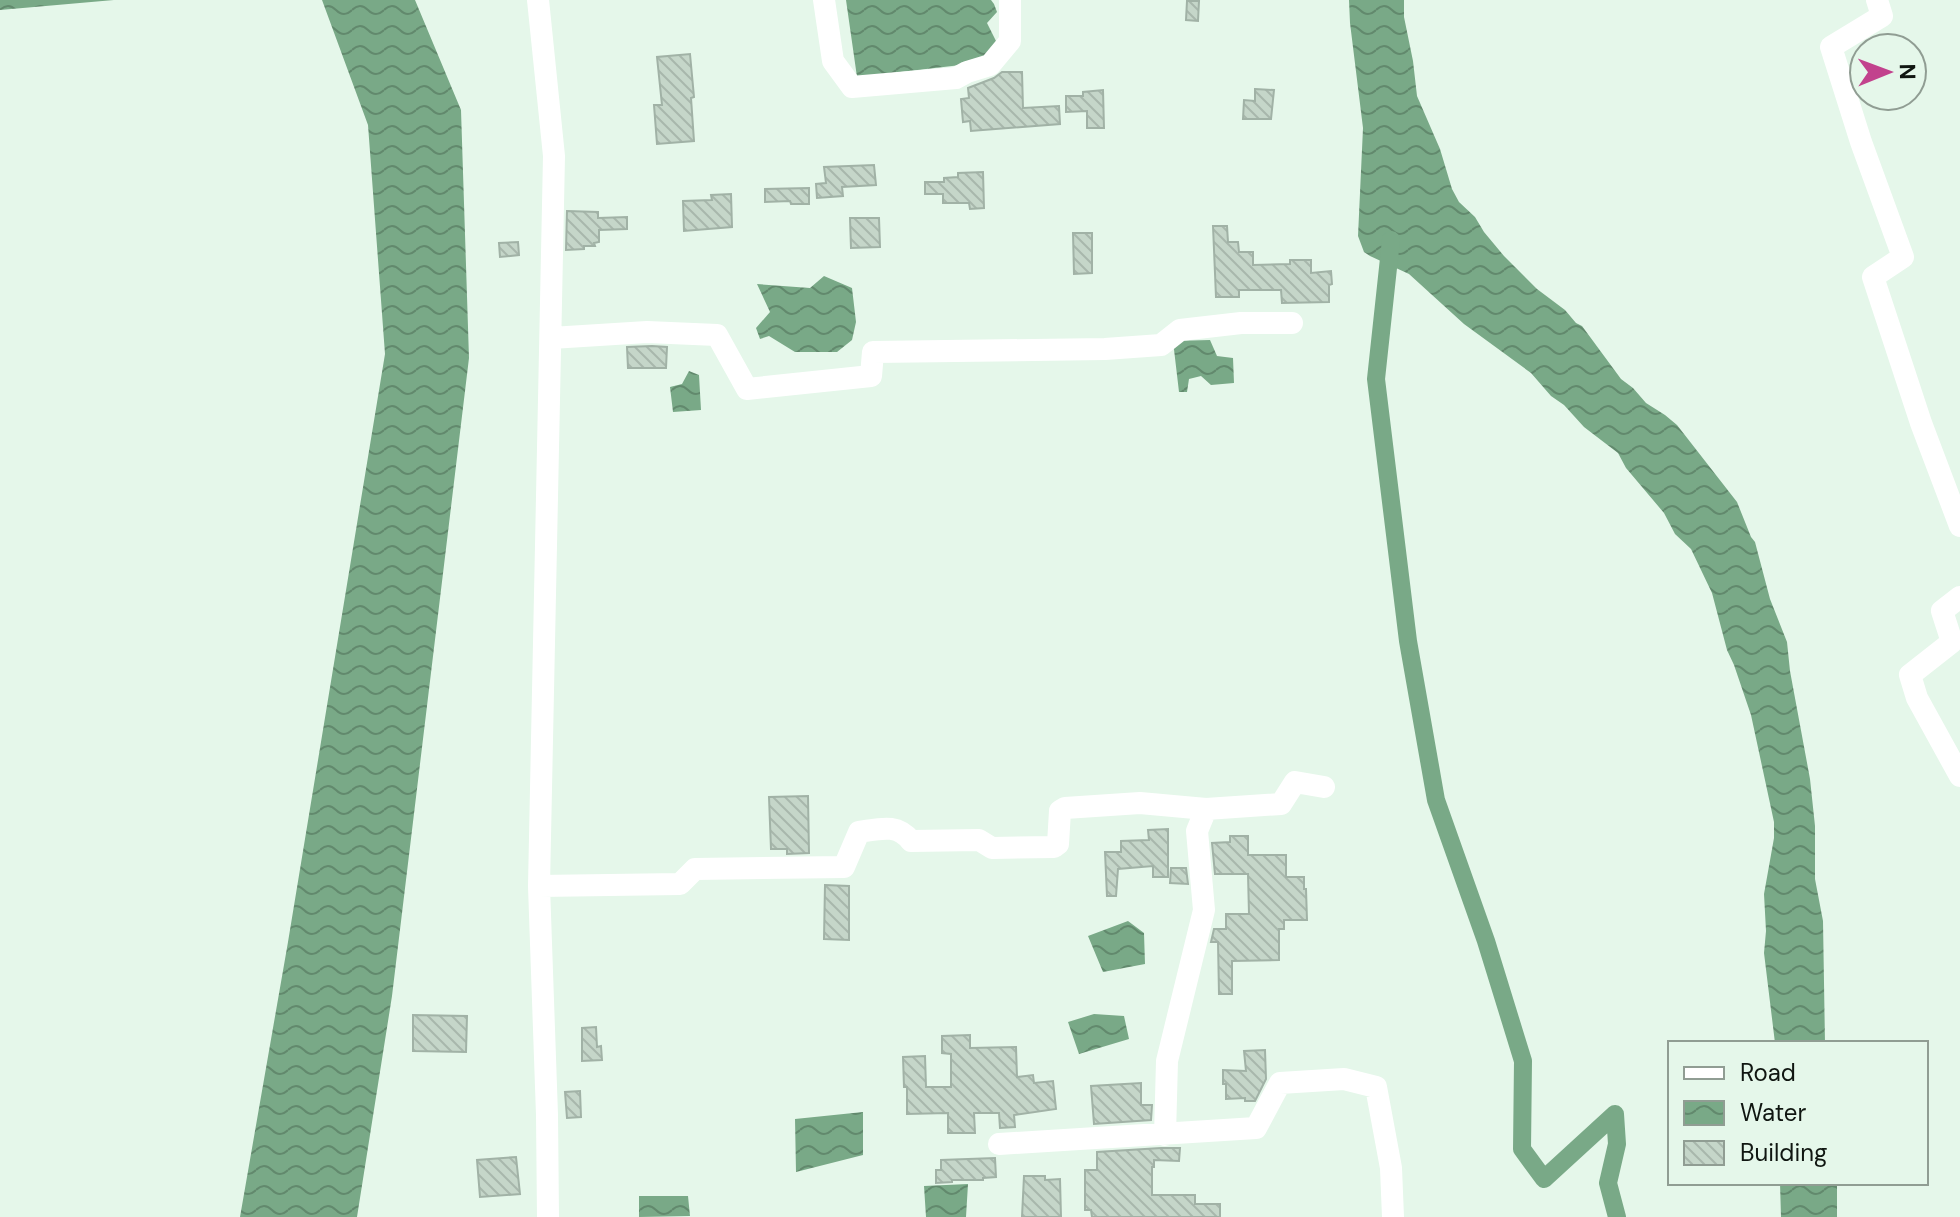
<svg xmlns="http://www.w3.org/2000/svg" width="1960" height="1217" font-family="'DM Sans',sans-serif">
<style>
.water{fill:url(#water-waves)}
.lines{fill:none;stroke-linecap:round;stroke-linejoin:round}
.canal{stroke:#79a987;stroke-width:18}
.building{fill:url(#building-back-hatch);stroke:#a1b2a6;stroke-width:2}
.minor{stroke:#fff;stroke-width:22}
</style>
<defs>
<pattern id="water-waves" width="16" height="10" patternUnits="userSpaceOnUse" patternTransform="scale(2)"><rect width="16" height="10" fill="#79a987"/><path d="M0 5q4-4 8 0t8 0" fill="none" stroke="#62896d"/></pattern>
<pattern id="building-back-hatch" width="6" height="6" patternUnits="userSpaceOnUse" patternTransform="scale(2)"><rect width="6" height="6" fill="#c5d6c9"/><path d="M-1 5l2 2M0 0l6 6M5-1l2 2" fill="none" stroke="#a8b7ac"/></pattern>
</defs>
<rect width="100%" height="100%" fill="#e5f7ea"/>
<!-- water -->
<path class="water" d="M 0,0 L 114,0 L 0,10 Z
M 322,0 L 415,0 L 461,110 L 469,358 L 392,996 L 357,1217 L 240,1217 L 288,942 L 385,354 L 368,125 Z
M 846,0 L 991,0 L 994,4 L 997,12 L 987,23 L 997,43 L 978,63 L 857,77 Z
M 1349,0 L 1404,0 L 1404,17 L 1413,61 L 1417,96 L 1440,149 L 1452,189 L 1459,202 L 1475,217 L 1484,232 L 1504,256 L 1537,289 L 1565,310 L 1576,323 L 1582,326 L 1621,379 L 1633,388 L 1646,403 L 1665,415 L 1677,425 L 1737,502 L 1751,537 L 1755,542 L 1770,599 L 1787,642 L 1790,671 L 1810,779 L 1815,826 L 1815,879 L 1823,921 L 1825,1043 L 1775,1043 L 1764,953 L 1766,931 L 1764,894 L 1774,838 L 1774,822 L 1751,715 L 1734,665 L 1727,650 L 1712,593 L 1691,549 L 1675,534 L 1664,513 L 1626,468 L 1618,453 L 1584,427 L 1564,405 L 1551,396 L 1531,373 L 1464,324 L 1409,274 L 1370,256 L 1364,252 L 1358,236 L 1363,128 L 1350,23 Z
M 824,276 L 852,288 L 856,322 L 852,340 L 837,352 L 795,352 L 769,336 L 760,339 L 756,328 L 770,312 L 757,284 L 810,288 Z
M 1210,340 L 1217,356 L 1233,358 L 1234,383 L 1211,385 L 1201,376 L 1189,379 L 1187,392 L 1179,392 L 1173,341 Z
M 689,371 L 699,375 L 701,410 L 673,412 L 670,387 L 682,384 Z
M 1128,921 L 1144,933 L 1145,964 L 1103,972 L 1088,936 Z
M 1094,1014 L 1124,1016 L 1129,1039 L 1079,1054 L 1068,1022 Z
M 863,1112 L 863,1155 L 796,1172 L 795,1119 Z
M 1780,1183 L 1837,1183 L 1837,1217 L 1781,1217 Z
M 968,1184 L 966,1217 L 926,1217 L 924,1186 Z
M 639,1196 L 688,1196 L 690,1216 L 639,1217 Z"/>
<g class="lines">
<!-- canal -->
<path class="canal" d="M 1391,240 L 1376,379 L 1408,641 L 1436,800 L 1486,941 L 1523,1061 L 1522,1149 L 1544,1179 L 1615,1114 L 1617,1144 L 1608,1183 L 1617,1217"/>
</g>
<!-- building -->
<path class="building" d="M 1187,1 L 1199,1 L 1198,21 L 1186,20 Z
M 690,54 L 694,97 L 691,98 L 694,141 L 657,144 L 654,105 L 662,105 L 657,57 Z
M 1002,72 L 1022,72 L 1023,108 L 1059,106 L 1060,124 L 971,131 L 970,121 L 963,122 L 961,99 L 969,98 L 968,88 L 994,78 Z
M 1255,89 L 1274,90 L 1271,119 L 1243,119 L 1244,100 L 1255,101 Z
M 1103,90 L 1104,128 L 1087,128 L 1087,111 L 1066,112 L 1066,96 L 1083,96 L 1083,92 Z
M 874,165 L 876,185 L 842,187 L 843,196 L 817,198 L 816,184 L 826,183 L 824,167 Z
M 983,172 L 984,208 L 970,209 L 969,203 L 943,203 L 943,194 L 925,194 L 925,182 L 944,182 L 944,178 L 958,177 L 958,173 Z
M 809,188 L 809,204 L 791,204 L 790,201 L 765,202 L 765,189 Z
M 731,194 L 732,227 L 684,231 L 683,201 L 712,200 L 711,195 Z
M 567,211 L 598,212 L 598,218 L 627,217 L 627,229 L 599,230 L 599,242 L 594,243 L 595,246 L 584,246 L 584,249 L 566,250 Z
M 850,218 L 879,218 L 880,247 L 851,248 Z
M 1213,226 L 1227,226 L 1228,242 L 1238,242 L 1239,252 L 1253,252 L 1253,265 L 1290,264 L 1290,260 L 1311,260 L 1311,273 L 1331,271 L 1332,284 L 1329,285 L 1329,302 L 1282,303 L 1281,290 L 1239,290 L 1239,297 L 1216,297 Z
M 1073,233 L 1092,233 L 1092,273 L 1074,274 Z
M 518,242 L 519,255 L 500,257 L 499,243 Z
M 652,346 L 667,347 L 666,368 L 628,368 L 627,347 Z
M 808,796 L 809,853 L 787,854 L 787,849 L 771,849 L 769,797 Z
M 1168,829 L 1168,877 L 1153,877 L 1153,866 L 1118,869 L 1116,896 L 1107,896 L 1105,852 L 1121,852 L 1121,841 L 1149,840 L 1148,830 Z
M 1230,836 L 1248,836 L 1248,855 L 1286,855 L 1286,877 L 1304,877 L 1304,889 L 1306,889 L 1307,920 L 1284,920 L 1284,929 L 1279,929 L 1279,960 L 1232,961 L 1232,994 L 1219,994 L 1218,942 L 1211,942 L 1214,929 L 1226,929 L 1226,914 L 1249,914 L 1248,874 L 1215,874 L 1212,843 L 1230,842 Z
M 1171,868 L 1186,868 L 1188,884 L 1170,883 Z
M 825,885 L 849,886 L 849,940 L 824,939 Z
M 413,1015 L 467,1016 L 466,1052 L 413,1051 Z
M 596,1027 L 597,1047 L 601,1046 L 602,1060 L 582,1061 L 582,1028 Z
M 970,1035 L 970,1048 L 1016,1047 L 1017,1077 L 1033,1075 L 1034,1083 L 1053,1081 L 1056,1109 L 1014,1115 L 1015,1127 L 1000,1128 L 999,1113 L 974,1113 L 975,1133 L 948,1133 L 948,1113 L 907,1114 L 907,1087 L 904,1087 L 903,1057 L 925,1056 L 926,1087 L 951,1087 L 951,1054 L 942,1053 L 942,1036 Z
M 1265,1050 L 1266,1079 L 1255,1101 L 1245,1101 L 1245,1098 L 1226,1099 L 1226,1084 L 1223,1084 L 1223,1070 L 1246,1071 L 1244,1051 Z
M 1141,1083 L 1141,1105 L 1152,1105 L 1151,1120 L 1094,1124 L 1091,1086 Z
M 580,1091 L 581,1117 L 567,1118 L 565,1092 Z
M 1161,1148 L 1180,1148 L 1179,1161 L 1154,1160 L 1154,1167 L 1152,1167 L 1152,1195 L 1195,1195 L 1195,1204 L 1220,1204 L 1220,1217 L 1092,1217 L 1091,1210 L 1085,1210 L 1085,1170 L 1097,1170 L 1097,1152 Z
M 516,1157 L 520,1194 L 480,1197 L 477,1160 Z
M 995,1158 L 996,1177 L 983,1178 L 983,1180 L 952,1180 L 952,1182 L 936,1183 L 936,1170 L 941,1170 L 941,1160 Z
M 1024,1176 L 1045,1176 L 1045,1180 L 1060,1179 L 1061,1217 L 1022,1217 Z"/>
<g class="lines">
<!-- minor -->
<path class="minor" d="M 538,0 L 554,156 L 539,886 L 547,1115 L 548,1217
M 824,0 L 833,61 L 852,87 L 956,78 L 967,72 L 990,65 L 1010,41 L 1010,0
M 1877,0 L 1882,16 L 1831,47 L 1861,142 L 1903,257 L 1873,277 L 1921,423 L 1960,526
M 551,338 L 647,332 L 717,335 L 747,389 L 871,376 L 873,352 L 1105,349 L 1161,345 L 1180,330 L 1241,323 L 1292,323
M 1960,597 L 1942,611 L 1952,642 L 1910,675 L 1917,698 L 1960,776
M 539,886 L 680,884 L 695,869 L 844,867 L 859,832 C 880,829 897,823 911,841 L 979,840 L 992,848 L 1054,847 L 1058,844 L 1060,811 L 1065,808 L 1140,803 L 1206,809 L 1281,804 L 1295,782 L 1324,787
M 1165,1135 L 1167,1061 L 1204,910 L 1197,831 L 1206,809
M 999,1144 L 1256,1128 L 1280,1083 L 1344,1079 L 1376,1087 L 1391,1168 L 1393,1217"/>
</g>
<!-- legend -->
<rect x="1668" y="1041" width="260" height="144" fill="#e5f7ea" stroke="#909d93" stroke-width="2"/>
<rect x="1684" y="1067" width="40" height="12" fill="#ffffff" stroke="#909d93" stroke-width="2"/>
<text x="1740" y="1081" font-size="24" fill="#101611">Road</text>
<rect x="1684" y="1101" width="40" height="24" fill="url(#water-waves)" stroke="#909d93" stroke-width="2"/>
<text x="1740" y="1121" font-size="24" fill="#101611">Water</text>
<rect x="1684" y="1141" width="40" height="24" fill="url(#building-back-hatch)" stroke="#909d93" stroke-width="2"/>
<text x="1740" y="1161" font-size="24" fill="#101611">Building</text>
<!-- north arrow -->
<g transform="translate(1888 72) rotate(89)"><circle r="38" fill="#e5f7ea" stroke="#909d93" stroke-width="2"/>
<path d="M0-6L14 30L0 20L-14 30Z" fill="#c2428d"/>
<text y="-12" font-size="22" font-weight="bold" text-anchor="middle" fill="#101611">N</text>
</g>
</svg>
